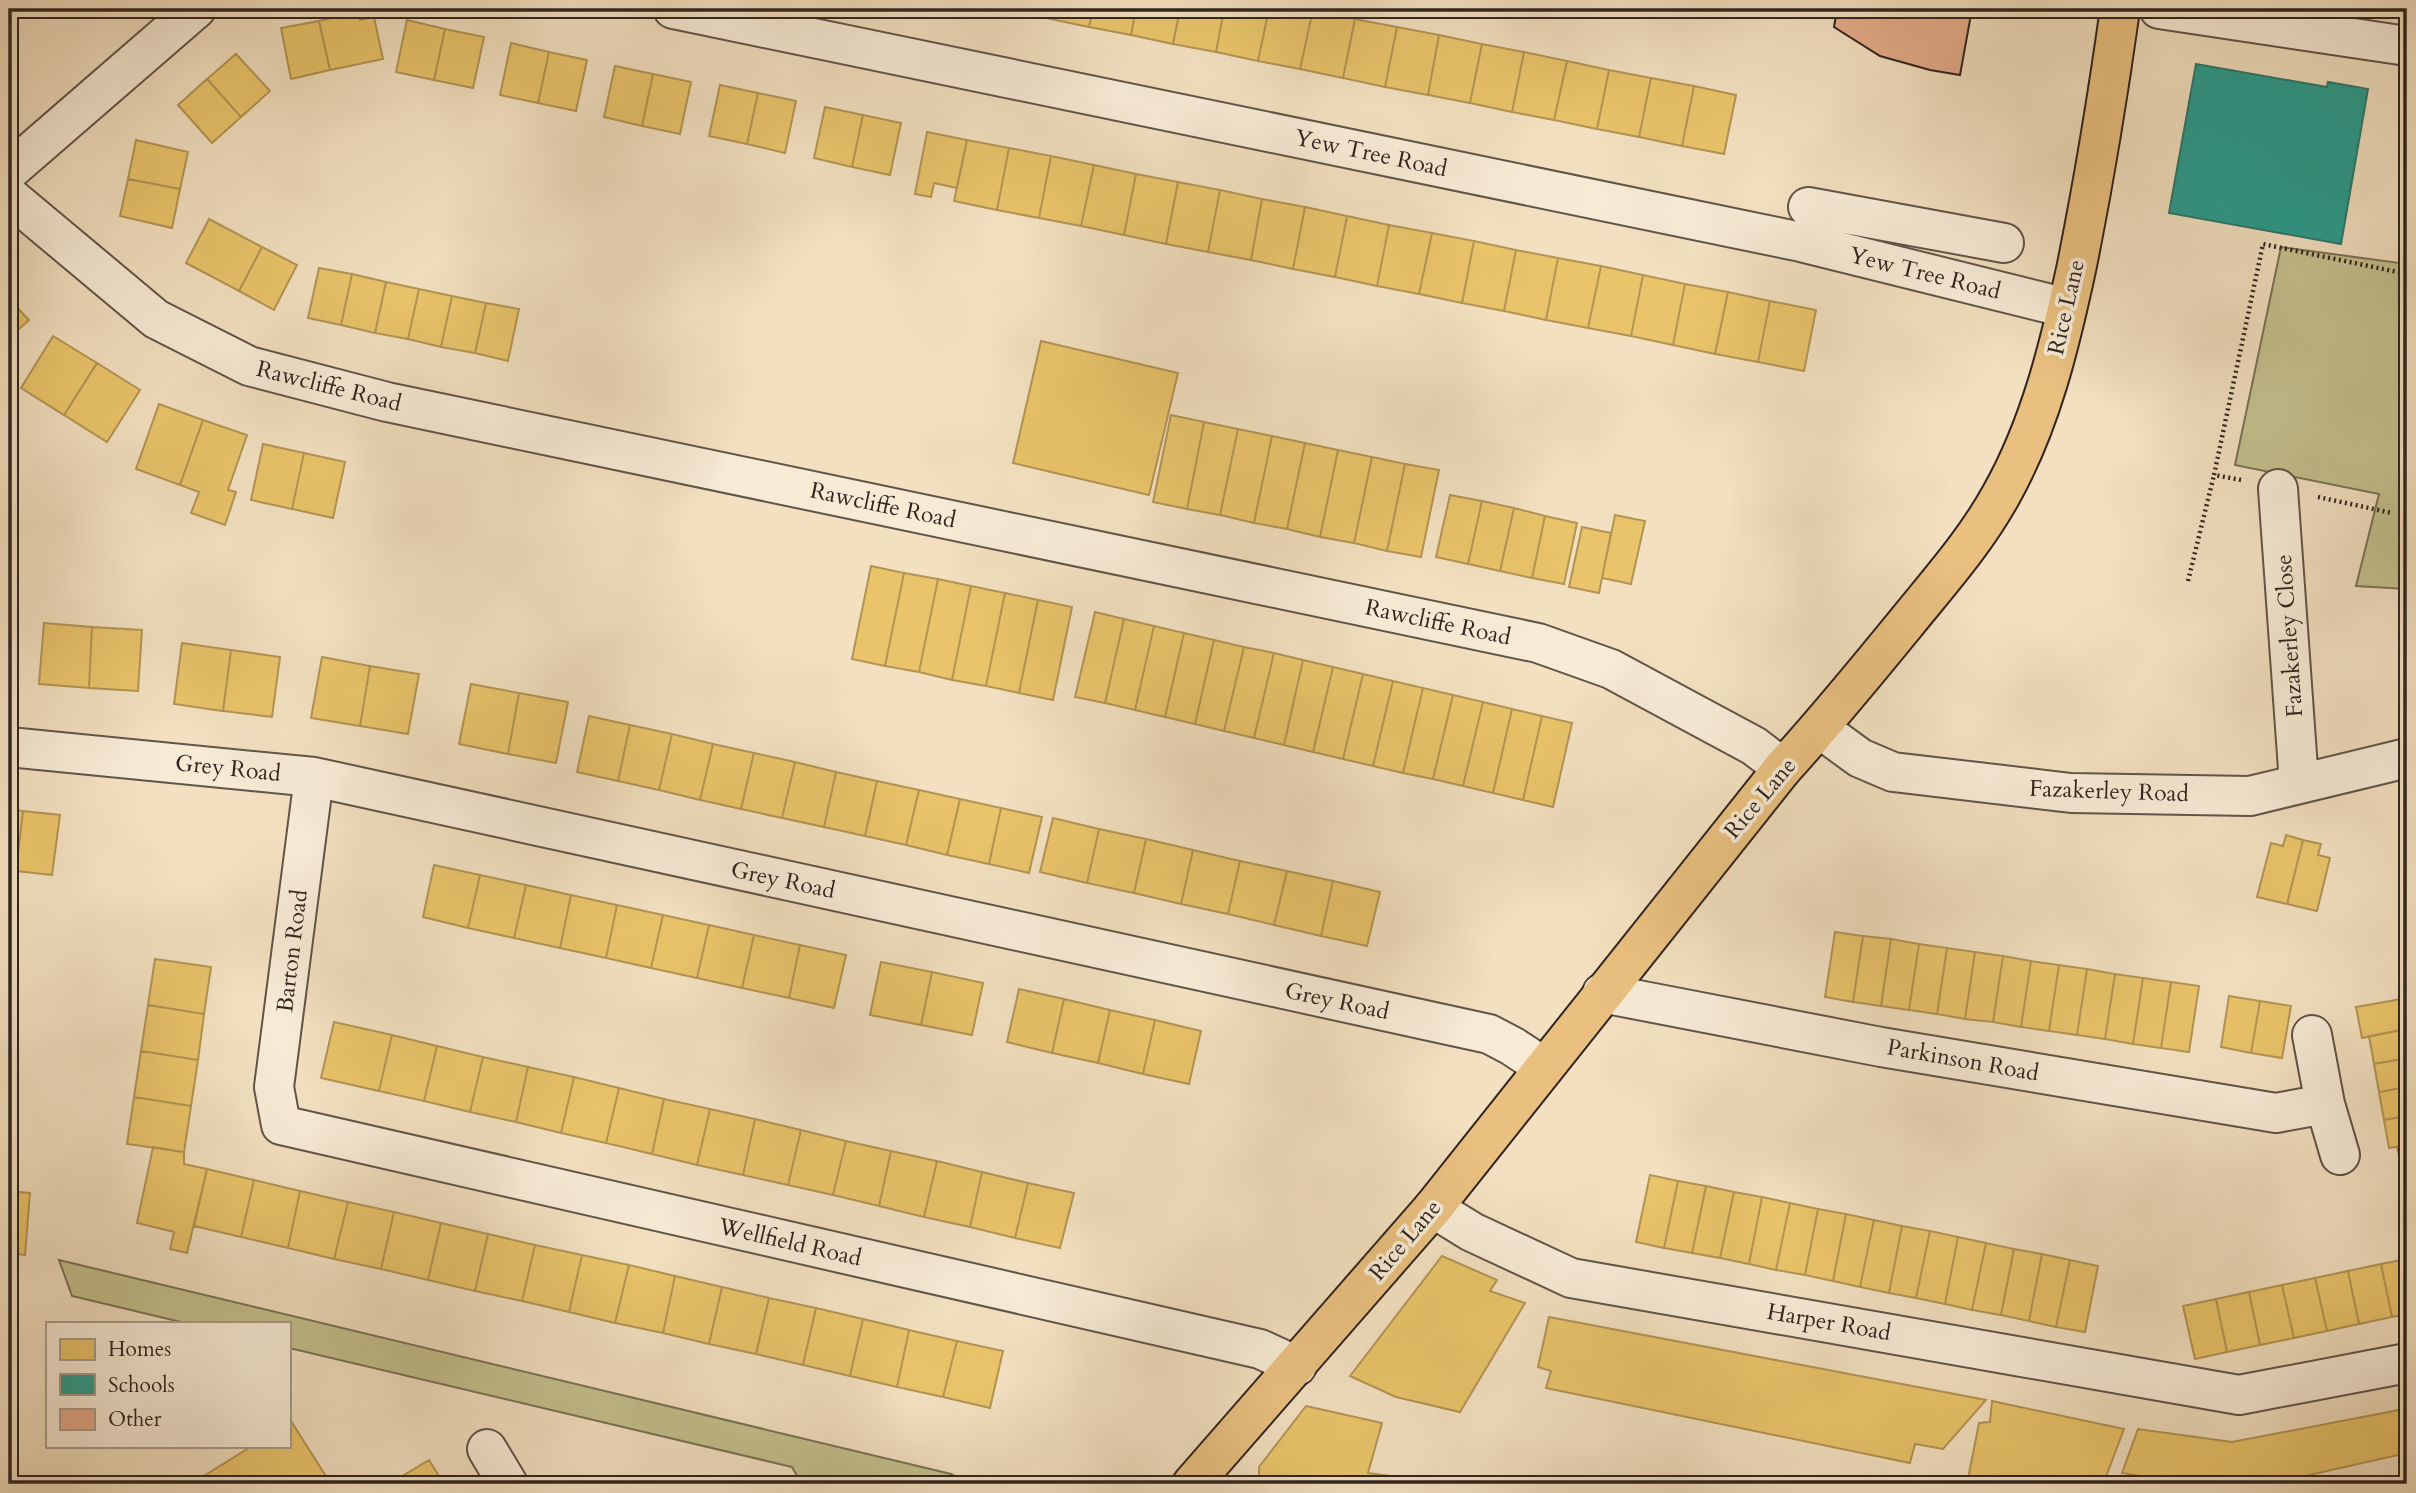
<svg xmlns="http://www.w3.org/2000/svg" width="2416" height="1493" font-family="Cardo,serif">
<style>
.green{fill:#c3c08d;stroke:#7a7256;stroke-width:2}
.homes{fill:#e9c46a;stroke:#b29454;stroke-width:2}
.schools{fill:#2a9d8f;stroke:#2c796e;stroke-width:2}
.building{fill:#e4ac8a;stroke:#312520;stroke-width:2}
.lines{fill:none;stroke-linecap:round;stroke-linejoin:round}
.minor-casing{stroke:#615448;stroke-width:42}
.highway-casing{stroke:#312520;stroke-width:42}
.path{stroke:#312520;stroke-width:4.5;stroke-dasharray:2 3.5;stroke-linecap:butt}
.minor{stroke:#f7ebd6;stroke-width:38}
.highway{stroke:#e9c080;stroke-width:38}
.labels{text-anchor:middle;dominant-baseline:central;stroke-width:7;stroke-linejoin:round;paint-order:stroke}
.street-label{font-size:23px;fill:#312520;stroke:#f7ebd6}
</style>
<rect width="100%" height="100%" fill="#f2e0c0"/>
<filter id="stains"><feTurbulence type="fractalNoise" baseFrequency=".00286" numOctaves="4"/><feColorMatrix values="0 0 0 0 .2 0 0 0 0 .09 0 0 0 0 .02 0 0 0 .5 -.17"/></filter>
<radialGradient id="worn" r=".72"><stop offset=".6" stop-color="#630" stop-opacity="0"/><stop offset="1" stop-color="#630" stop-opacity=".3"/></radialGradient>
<!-- green -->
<path class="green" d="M 2281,247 L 2407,264 L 2406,589 L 2356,586 L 2379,494 L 2235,465 Z
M 59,1260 L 951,1474 L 970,1484 L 802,1484 L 792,1467 L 289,1348 L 289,1323 L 185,1323 L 72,1296 Z"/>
<!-- homes -->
<path class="homes" d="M 1004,9 L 1048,9 L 1046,18 Z
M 1048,9 L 1093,9 L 1089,27 L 1046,18 Z
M 1093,9 L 1136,9 L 1131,35 L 1089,27 Z
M 1136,9 L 1180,9 L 1173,44 L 1131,35 Z
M 1180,9 L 1224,9 L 1216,52 L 1173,44 Z
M 1224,9 L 1269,9 L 1258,61 L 1216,52 Z
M 1269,9 L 1313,10 L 1300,69 L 1258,61 Z
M 1313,10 L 1355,19 L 1343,78 L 1300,69 Z
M 358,12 L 360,20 L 374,17 L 383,59 L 330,70 L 319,21 Z
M 1355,19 L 1397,27 L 1385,87 L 1343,78 Z
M 407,20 L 445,29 L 434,80 L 396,72 Z
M 319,21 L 330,70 L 291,79 L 281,28 Z
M 1397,27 L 1439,35 L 1428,95 L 1385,87 Z
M 445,29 L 484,37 L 473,88 L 434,80 Z
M 1439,35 L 1482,44 L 1470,103 L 1428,95 Z
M 511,43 L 549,52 L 538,103 L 500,95 Z
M 1482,44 L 1524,52 L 1512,112 L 1470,103 Z
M 549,52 L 587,60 L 576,111 L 538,103 Z
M 1524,52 L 1567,61 L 1554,120 L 1512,112 Z
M 236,54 L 270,91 L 241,117 L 207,79 Z
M 1567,61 L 1609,70 L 1597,129 L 1554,120 Z
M 615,66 L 653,74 L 642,126 L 604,117 Z
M 1609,70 L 1651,78 L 1639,137 L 1597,129 Z
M 653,74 L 691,82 L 680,134 L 642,126 Z
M 1651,78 L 1694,86 L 1682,146 L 1639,137 Z
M 207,79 L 241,117 L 212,143 L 178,105 Z
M 720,85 L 758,93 L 747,144 L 709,136 Z
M 1694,86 L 1736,95 L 1724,154 L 1682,146 Z
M 758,93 L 796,101 L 785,153 L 747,144 Z
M 825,107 L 863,115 L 852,167 L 814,158 Z
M 863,115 L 901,123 L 890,175 L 852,167 Z
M 927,132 L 967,140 L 957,188 L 934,183 L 931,197 L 915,194 Z
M 136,140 L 188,152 L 180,189 L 128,179 Z
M 967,140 L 1009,148 L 997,210 L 954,201 Z
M 1009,148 L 1051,156 L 1039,218 L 997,210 Z
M 1051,156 L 1094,165 L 1081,226 L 1039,218 Z
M 1094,165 L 1136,174 L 1124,235 L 1081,226 Z
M 1136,174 L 1178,182 L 1166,244 L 1124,235 Z
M 128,179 L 180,189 L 172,228 L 120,216 Z
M 1178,182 L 1220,190 L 1208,252 L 1166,244 Z
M 1220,190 L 1262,199 L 1251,260 L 1208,252 Z
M 1262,199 L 1305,207 L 1293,269 L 1251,260 Z
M 1305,207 L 1347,216 L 1335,277 L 1293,269 Z
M 1347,216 L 1389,225 L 1377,286 L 1335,277 Z
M 209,219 L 262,247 L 239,291 L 186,263 Z
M 1389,225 L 1432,233 L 1419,294 L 1377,286 Z
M 1432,233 L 1474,241 L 1462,303 L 1419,294 Z
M 1474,241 L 1516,250 L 1504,311 L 1462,303 Z
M 262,247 L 297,265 L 274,310 L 239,291 Z
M 1516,250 L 1558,258 L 1546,320 L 1504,311 Z
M 1558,258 L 1601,266 L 1588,328 L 1546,320 Z
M 1601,266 L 1643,275 L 1631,336 L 1588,328 Z
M 319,268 L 352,274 L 341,325 L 308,318 Z
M 352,274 L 386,282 L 375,333 L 341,325 Z
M 1643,275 L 1685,284 L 1673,345 L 1631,336 Z
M 386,282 L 419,289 L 408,339 L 375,333 Z
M 1685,284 L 1728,292 L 1715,354 L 1673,345 Z
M 419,289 L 452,296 L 441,347 L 408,339 Z
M 1728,292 L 1770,301 L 1758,362 L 1715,354 Z
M 452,296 L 486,303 L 475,353 L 441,347 Z
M 9,299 L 29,320 L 9,338 Z
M 1770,301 L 1816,310 L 1804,371 L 1758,362 Z
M 486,303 L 519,309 L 508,361 L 475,353 Z
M 53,336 L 97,363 L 64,415 L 21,388 Z
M 1041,341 L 1178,373 L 1149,495 L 1013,463 Z
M 97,363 L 140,390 L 107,442 L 64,415 Z
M 159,404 L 203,420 L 180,485 L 136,469 Z
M 1171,415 L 1204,422 L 1187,509 L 1153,502 Z
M 203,420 L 247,435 L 228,490 L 236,492 L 225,525 L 191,513 L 199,492 L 180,485 Z
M 1204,422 L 1238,429 L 1220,515 L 1187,509 Z
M 1238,429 L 1272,436 L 1254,523 L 1220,515 Z
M 1272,436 L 1305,443 L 1287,529 L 1254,523 Z
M 1305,443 L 1338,450 L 1320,537 L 1287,529 Z
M 263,444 L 304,453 L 292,509 L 251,500 Z
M 1338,450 L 1372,457 L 1354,543 L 1320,537 Z
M 304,453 L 345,462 L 333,518 L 292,509 Z
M 1372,457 L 1405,464 L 1387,551 L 1354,543 Z
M 1405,464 L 1439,470 L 1421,557 L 1387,551 Z
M 1450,495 L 1482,501 L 1468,564 L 1436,557 Z
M 1482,501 L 1514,508 L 1500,571 L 1468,564 Z
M 1514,508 L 1545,516 L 1532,578 L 1500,571 Z
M 1615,515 L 1645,521 L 1631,584 L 1602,578 Z
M 1545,516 L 1577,523 L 1564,584 L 1532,578 Z
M 1582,527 L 1611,533 L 1599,593 L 1569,587 Z
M 871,566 L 904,573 L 885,666 L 852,659 Z
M 904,573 L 938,579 L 919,672 L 885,666 Z
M 938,579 L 971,586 L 952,680 L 919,672 Z
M 971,586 L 1005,593 L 986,686 L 952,680 Z
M 1005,593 L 1038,600 L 1019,693 L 986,686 Z
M 1038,600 L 1072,607 L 1053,700 L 1019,693 Z
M 1095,612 L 1124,619 L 1105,703 L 1075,697 Z
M 1124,619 L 1154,626 L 1135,710 L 1105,703 Z
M 44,623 L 92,627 L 89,688 L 39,684 Z
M 1154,626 L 1184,633 L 1165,717 L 1135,710 Z
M 92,627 L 142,630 L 138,691 L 89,688 Z
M 1184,633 L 1214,640 L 1195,724 L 1165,717 Z
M 1214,640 L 1244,647 L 1224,731 L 1195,724 Z
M 182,643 L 231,650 L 223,711 L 174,704 Z
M 1244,647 L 1274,653 L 1254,738 L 1224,731 Z
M 231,650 L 280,657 L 272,717 L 223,711 Z
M 1274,653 L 1303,660 L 1284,745 L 1254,738 Z
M 322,657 L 370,666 L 360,726 L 311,718 Z
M 1303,660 L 1333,667 L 1313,752 L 1284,745 Z
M 370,666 L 419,674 L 408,734 L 360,726 Z
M 1333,667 L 1363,674 L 1343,759 L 1313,752 Z
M 1363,674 L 1393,681 L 1373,766 L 1343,759 Z
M 1393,681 L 1423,688 L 1403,773 L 1373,766 Z
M 471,684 L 519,693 L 508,754 L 459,744 Z
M 1423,688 L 1453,695 L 1433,779 L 1403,773 Z
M 519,693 L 568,702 L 556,763 L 508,754 Z
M 1453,695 L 1483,702 L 1463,786 L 1433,779 Z
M 1483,702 L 1512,709 L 1493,793 L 1463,786 Z
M 1512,709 L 1542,716 L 1523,800 L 1493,793 Z
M 589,716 L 630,725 L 618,781 L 577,772 Z
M 1542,716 L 1572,723 L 1553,807 L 1523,800 Z
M 630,725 L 672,734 L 659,790 L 618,781 Z
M 672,734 L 713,744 L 700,800 L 659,790 Z
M 713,744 L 754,753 L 741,809 L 700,800 Z
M 754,753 L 795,762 L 782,818 L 741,809 Z
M 795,762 L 836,772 L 824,827 L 782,818 Z
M 836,772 L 877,781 L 865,836 L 824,827 Z
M 877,781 L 919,790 L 906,845 L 865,836 Z
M 919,790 L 960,799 L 947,855 L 906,845 Z
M 960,799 L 1001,808 L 989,864 L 947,855 Z
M 1001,808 L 1042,817 L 1029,873 L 989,864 Z
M 9,809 L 23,811 L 16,871 L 9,870 Z
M 23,811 L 60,815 L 52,875 L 16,871 Z
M 1053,818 L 1099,829 L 1087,883 L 1040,872 Z
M 1099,829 L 1146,839 L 1134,893 L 1087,883 Z
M 2286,835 L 2303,840 L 2287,904 L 2257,897 L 2271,843 L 2283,846 Z
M 1146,839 L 1193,850 L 1181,904 L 1134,893 Z
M 2303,840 L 2321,844 L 2318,855 L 2330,858 L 2317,911 L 2287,904 Z
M 1193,850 L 1240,861 L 1228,914 L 1181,904 Z
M 1240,861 L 1287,871 L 1274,925 L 1228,914 Z
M 434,865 L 480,875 L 468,928 L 423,917 Z
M 1287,871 L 1333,881 L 1321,936 L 1274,925 Z
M 480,875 L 526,885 L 514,938 L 468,928 Z
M 1333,881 L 1380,892 L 1367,946 L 1321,936 Z
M 526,885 L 571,895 L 560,948 L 514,938 Z
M 571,895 L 617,905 L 606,958 L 560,948 Z
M 617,905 L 663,915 L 651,968 L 606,958 Z
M 663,915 L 709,925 L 697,978 L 651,968 Z
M 709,925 L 754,935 L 742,988 L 697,978 Z
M 1835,932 L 1863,936 L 1853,1002 L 1825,997 Z
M 754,935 L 800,945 L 789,998 L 742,988 Z
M 1863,936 L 1891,939 L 1881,1006 L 1853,1002 Z
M 1891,939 L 1919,944 L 1909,1010 L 1881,1006 Z
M 1919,944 L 1947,948 L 1937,1014 L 1909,1010 Z
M 800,945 L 846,955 L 834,1008 L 789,998 Z
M 1947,948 L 1975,952 L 1965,1019 L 1937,1014 Z
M 1975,952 L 2003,956 L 1993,1022 L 1965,1019 Z
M 2003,956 L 2031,961 L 2021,1027 L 1993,1022 Z
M 155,959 L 211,967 L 204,1014 L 148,1005 Z
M 2031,961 L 2059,965 L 2049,1031 L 2021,1027 Z
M 881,962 L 932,972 L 921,1025 L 870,1015 Z
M 2059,965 L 2087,969 L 2077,1035 L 2049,1031 Z
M 2087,969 L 2115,974 L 2105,1039 L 2077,1035 Z
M 932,972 L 983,983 L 972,1035 L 921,1025 Z
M 2115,974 L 2143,978 L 2133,1044 L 2105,1039 Z
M 2143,978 L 2171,982 L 2161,1048 L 2133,1044 Z
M 2171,982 L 2199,986 L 2189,1052 L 2161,1048 Z
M 1019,989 L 1064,999 L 1052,1053 L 1007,1042 Z
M 2229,996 L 2260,1001 L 2251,1053 L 2221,1047 Z
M 2407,998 L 2407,1029 L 2362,1038 L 2356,1007 Z
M 1064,999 L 1110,1010 L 1098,1063 L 1052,1053 Z
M 9,1000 L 18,1000 L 13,1063 L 9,1062 Z
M 2260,1001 L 2291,1006 L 2282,1058 L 2251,1053 Z
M 148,1005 L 204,1014 L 198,1060 L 141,1051 Z
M 1110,1010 L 1155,1020 L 1143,1074 L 1098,1063 Z
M 1155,1020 L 1201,1031 L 1189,1084 L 1143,1074 Z
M 334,1022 L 392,1035 L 379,1091 L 321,1078 Z
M 2407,1029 L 2407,1058 L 2374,1064 L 2369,1036 Z
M 392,1035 L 437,1046 L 424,1101 L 379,1091 Z
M 437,1046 L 483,1057 L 470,1112 L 424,1101 Z
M 141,1051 L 198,1060 L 191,1106 L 134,1097 Z
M 483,1057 L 528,1067 L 516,1122 L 470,1112 Z
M 2407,1058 L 2407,1087 L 2379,1092 L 2374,1064 Z
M 528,1067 L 574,1077 L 561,1133 L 516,1122 Z
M 574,1077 L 619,1088 L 606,1143 L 561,1133 Z
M 2407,1087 L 2407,1116 L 2384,1120 L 2379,1092 Z
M 619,1088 L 664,1099 L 652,1154 L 606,1143 Z
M 9,1092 L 17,1093 L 14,1127 L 9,1127 Z
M 134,1097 L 191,1106 L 184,1152 L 127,1144 Z
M 664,1099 L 710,1109 L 697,1165 L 652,1154 Z
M 710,1109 L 755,1119 L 743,1175 L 697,1165 Z
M 2407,1116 L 2407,1145 L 2389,1148 L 2384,1120 Z
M 755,1119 L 801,1130 L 788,1185 L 743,1175 Z
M 9,1127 L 14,1127 L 12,1161 L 9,1161 Z
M 801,1130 L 846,1141 L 833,1195 L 788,1185 Z
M 846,1141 L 891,1151 L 879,1206 L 833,1195 Z
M 2407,1145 L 2407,1173 L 2403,1174 L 2397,1147 Z
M 153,1147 L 184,1152 L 184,1164 L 207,1169 L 187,1253 L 170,1249 L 174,1232 L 137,1223 Z
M 891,1151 L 937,1161 L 924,1217 L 879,1206 Z
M 937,1161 L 982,1172 L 970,1227 L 924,1217 Z
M 207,1169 L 254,1180 L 241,1237 L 194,1226 Z
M 982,1172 L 1028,1183 L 1015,1238 L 970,1227 Z
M 1650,1175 L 1678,1181 L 1664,1248 L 1636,1242 Z
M 254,1180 L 300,1191 L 288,1248 L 241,1237 Z
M 1678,1181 L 1706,1186 L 1692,1253 L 1664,1248 Z
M 1028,1183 L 1074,1193 L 1060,1248 L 1015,1238 Z
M 1706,1186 L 1734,1192 L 1720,1258 L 1692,1253 Z
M 9,1191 L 30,1193 L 25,1255 L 9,1253 Z
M 300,1191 L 348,1202 L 334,1259 L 288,1248 Z
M 1734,1192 L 1762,1197 L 1749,1264 L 1720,1258 Z
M 1762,1197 L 1790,1203 L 1776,1270 L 1749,1264 Z
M 348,1202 L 394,1212 L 381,1269 L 334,1259 Z
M 1790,1203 L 1818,1209 L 1805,1275 L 1776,1270 Z
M 1818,1209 L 1846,1214 L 1833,1281 L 1805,1275 Z
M 394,1212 L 441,1223 L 428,1280 L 381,1269 Z
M 1846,1214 L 1874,1220 L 1860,1287 L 1833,1281 Z
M 1874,1220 L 1902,1226 L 1889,1293 L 1860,1287 Z
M 441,1223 L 488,1234 L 475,1291 L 428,1280 Z
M 1902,1226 L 1930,1231 L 1916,1298 L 1889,1293 Z
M 1930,1231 L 1958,1237 L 1945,1304 L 1916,1298 Z
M 488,1234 L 535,1245 L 522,1301 L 475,1291 Z
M 1958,1237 L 1986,1243 L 1972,1310 L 1945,1304 Z
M 1986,1243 L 2014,1249 L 2001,1315 L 1972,1310 Z
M 535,1245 L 582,1255 L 569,1312 L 522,1301 Z
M 2014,1249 L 2042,1254 L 2029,1321 L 2001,1315 Z
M 2042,1254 L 2070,1260 L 2056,1327 L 2029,1321 Z
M 582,1255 L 629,1265 L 615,1323 L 569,1312 Z
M 1442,1256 L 1497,1280 L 1490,1291 L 1525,1303 L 1460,1412 L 1396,1397 L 1350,1376 Z
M 2407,1259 L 2407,1314 L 2392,1317 L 2381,1264 Z
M 2070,1260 L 2098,1266 L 2085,1332 L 2056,1327 Z
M 2381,1264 L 2392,1317 L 2359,1324 L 2348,1271 Z
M 629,1265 L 675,1276 L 663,1333 L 615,1323 Z
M 2348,1271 L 2359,1324 L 2327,1331 L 2315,1278 Z
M 675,1276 L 722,1287 L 709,1344 L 663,1333 Z
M 2315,1278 L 2327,1331 L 2294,1338 L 2282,1285 Z
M 2282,1285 L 2294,1338 L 2260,1345 L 2249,1292 Z
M 722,1287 L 769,1298 L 756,1354 L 709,1344 Z
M 2249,1292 L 2260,1345 L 2227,1352 L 2216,1299 Z
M 769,1298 L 816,1308 L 803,1365 L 756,1354 Z
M 2216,1299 L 2227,1352 L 2195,1359 L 2183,1306 Z
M 816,1308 L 863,1319 L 850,1376 L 803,1365 Z
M 1549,1317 L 1986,1400 L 1943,1449 L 1915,1444 L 1910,1463 L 1546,1388 L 1551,1371 L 1538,1367 Z
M 863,1319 L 909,1330 L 897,1387 L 850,1376 Z
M 909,1330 L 957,1341 L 943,1397 L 897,1387 Z
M 957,1341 L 1003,1351 L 990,1408 L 943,1397 Z
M 1992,1401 L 2124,1429 L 2104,1482 L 2093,1476 L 2093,1484 L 1967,1484 L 1979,1423 L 1990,1422 Z
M 1306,1406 L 1382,1423 L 1368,1473 L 1391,1476 L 1389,1484 L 1259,1484 L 1259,1467 Z
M 2399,1410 L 2407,1453 L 2269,1484 L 2188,1484 L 2122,1473 L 2138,1429 L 2232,1442 Z
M 291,1421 L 329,1481 L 324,1484 L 191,1484 L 252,1446 L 289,1446 L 289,1423 Z
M 429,1460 L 444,1484 L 389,1484 Z"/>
<!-- schools -->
<path class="schools" d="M 2196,64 L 2327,87 L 2328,82 L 2368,89 L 2341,244 L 2169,213 Z"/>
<!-- building -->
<path class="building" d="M 1837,9 L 1972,9 L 1960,75 L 1930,70 L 1880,56 L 1834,27 Z"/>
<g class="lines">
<!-- minor casing -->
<g class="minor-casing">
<path id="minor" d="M 673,9 L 1801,242 L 2067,308
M 2159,9 L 2407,46
M 9,171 L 196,9
M 9,196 L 156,319 L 249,366 L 387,402 L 1538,643 L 1611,669 L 1754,746 L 1783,768
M 1808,207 L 2004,243
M 2278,489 L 2299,783
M 1819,728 L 1860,758 L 1893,772 L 2071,793 L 2250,796 L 2407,758
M 9,747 L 314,777 L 1489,1034 L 1512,1046 L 1544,1067
M 314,777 L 274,1087 L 281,1125 L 1260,1349 L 1297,1366
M 1602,993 L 1881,1047 L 2276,1113 L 2325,1104
M 2312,1035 L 2325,1104 L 2340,1155
M 1433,1208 L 1472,1232 L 1571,1278 L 2239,1395 L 2407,1363
M 487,1449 L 508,1484"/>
</g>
<!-- highway casing -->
<g class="highway-casing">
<path id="highway" d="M 1192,1484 L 1433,1208 L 1783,768 C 1826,721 1866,672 1906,623 C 1940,581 1975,542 2001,495 C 2041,424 2060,344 2077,265 C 2094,180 2108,95 2120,9"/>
</g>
<!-- path -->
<path class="path" d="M 2241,480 L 2214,475 L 2263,244 L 2407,274
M 2318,497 L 2392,513
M 2188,581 L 2214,475"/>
<!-- minor -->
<use href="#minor" class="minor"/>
<!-- highway -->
<use href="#highway" class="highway"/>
</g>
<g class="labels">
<!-- street labels -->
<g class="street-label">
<text transform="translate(1371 153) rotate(12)">Yew Tree Road</text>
<text transform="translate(1925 273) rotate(14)">Yew Tree Road</text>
<text transform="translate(2066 307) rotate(-77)">Rice Lane</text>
<text transform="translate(329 386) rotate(14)">Rawcliffe Road</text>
<text transform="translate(883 505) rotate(12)">Rawcliffe Road</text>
<text transform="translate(1438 622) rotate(12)">Rawcliffe Road</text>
<text transform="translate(2289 636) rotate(-94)">Fazakerley Close</text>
<text transform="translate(228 768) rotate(6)">Grey Road</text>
<text transform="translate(2109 791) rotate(2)">Fazakerley Road</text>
<text transform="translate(1760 798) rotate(-50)">Rice Lane</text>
<text transform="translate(783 880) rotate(12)">Grey Road</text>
<text transform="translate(292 951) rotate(-83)">Barton Road</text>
<text transform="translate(1337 1001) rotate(12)">Grey Road</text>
<text transform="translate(1963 1060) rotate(10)">Parkinson Road</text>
<text transform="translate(1405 1240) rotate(-50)">Rice Lane</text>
<text transform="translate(790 1242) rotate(13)">Wellfield Road</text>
<text transform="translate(1829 1322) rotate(10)">Harper Road</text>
</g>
</g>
<!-- margin -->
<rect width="2416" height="1493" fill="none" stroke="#f2e0c0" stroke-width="35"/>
<rect x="10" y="10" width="2395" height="1472" fill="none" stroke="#312520" stroke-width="3.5"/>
<rect x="18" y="18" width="2381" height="1458" fill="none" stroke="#312520" stroke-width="2"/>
<!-- legend -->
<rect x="46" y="1322" width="245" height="126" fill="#f7ebd6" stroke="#a89c8d" stroke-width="2"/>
<rect x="60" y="1339" width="35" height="21" fill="#e9c46a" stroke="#a89c8d" stroke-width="2"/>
<text x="108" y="1356" font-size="21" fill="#312520">Homes</text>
<rect x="60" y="1374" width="35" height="21" fill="#2a9d8f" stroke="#a89c8d" stroke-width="2"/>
<text x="108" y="1392" font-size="21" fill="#312520">Schools</text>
<rect x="60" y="1409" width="35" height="21" fill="#e4ac8a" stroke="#a89c8d" stroke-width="2"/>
<text x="108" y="1426" font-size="21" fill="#312520">Other</text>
<rect width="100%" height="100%" filter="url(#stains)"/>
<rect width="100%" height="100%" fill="url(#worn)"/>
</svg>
